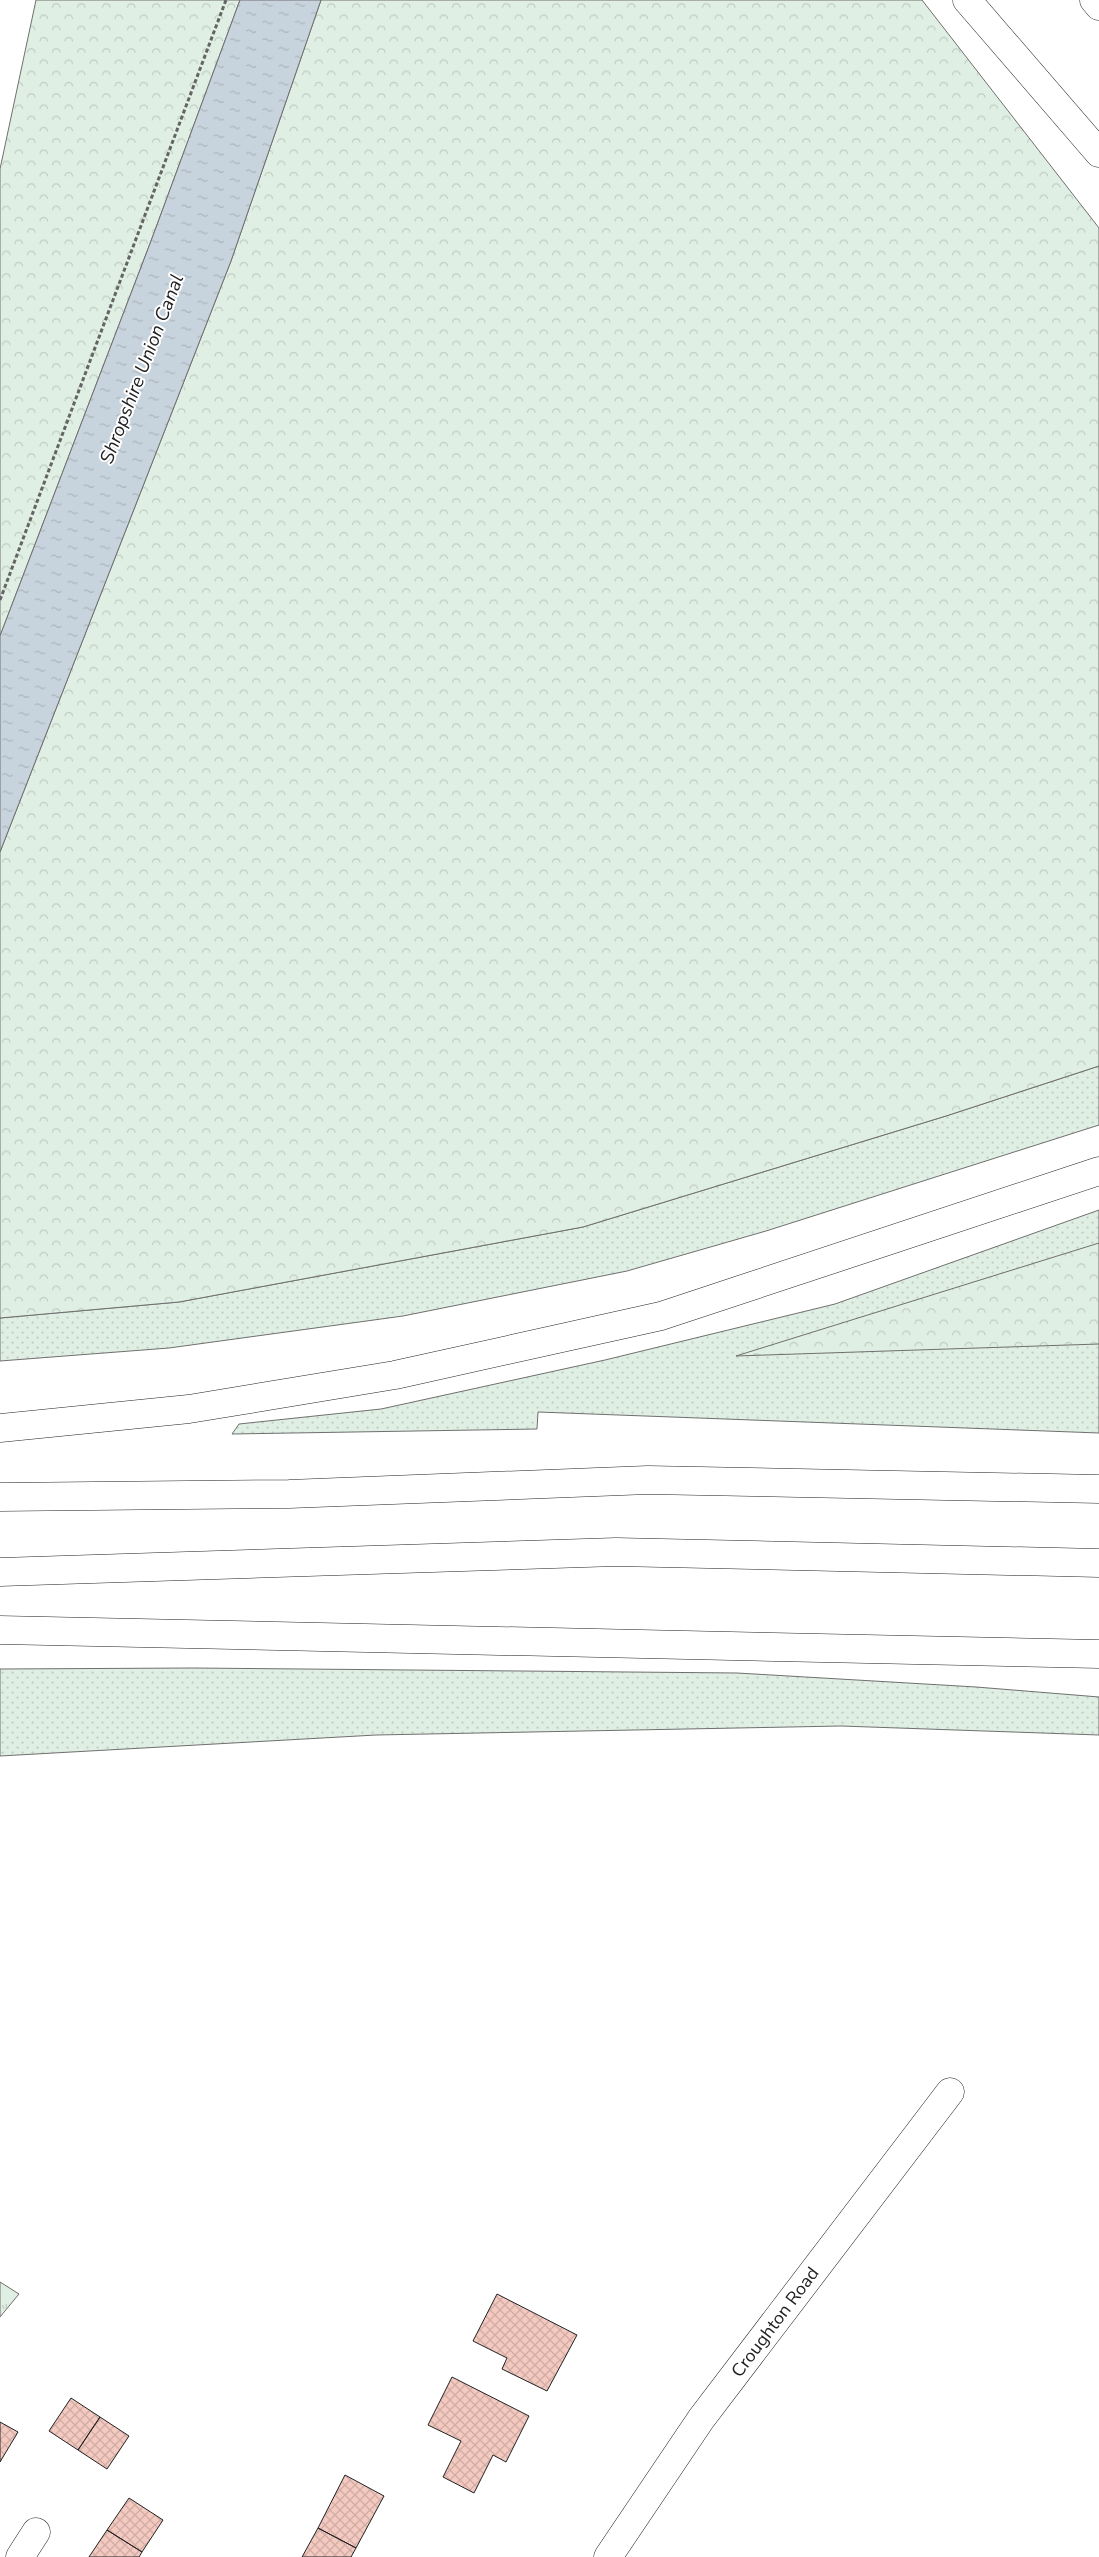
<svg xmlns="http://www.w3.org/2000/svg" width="1099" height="2557" font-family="'Nunito Sans',sans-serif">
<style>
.grass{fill:url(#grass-dots);stroke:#6f6f6f}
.forest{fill:url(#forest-crowns);stroke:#6f6f6f}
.park{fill:url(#park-tufts);stroke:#6f6f6f}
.water{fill:url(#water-ripples);stroke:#6f6f6f}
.building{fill:url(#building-cross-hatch);stroke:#222}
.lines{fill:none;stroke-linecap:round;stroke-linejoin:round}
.minor-casing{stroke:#222;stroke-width:29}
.motorway-casing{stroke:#222;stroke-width:29}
.path{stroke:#646464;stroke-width:3;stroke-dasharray:4 2.5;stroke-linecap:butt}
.minor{stroke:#fff;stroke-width:28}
.motorway{stroke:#fff;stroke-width:28}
.labels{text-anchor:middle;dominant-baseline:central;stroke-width:4;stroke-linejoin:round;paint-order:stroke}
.street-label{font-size:18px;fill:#222;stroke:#fff}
.water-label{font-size:19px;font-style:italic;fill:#222;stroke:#fff}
</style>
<defs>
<pattern id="grass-dots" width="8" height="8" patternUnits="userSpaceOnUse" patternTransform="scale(1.25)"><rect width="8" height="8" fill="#e0efe3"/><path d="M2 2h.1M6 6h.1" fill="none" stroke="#c0cdc2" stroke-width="1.8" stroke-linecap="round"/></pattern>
<pattern id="forest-crowns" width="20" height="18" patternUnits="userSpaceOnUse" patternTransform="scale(1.25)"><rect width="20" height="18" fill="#e0efe3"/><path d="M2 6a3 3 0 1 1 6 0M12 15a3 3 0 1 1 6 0" fill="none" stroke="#c0cdc2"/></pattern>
<pattern id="park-tufts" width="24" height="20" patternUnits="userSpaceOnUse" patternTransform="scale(1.25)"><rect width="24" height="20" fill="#e0efe3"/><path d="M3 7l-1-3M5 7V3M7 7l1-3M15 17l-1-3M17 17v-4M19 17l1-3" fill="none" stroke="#c0cdc2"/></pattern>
<pattern id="water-ripples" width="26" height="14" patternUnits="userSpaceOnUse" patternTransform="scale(1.25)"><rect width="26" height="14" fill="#c7d3dd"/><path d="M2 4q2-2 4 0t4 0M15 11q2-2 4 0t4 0" fill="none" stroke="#abb5bd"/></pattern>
<pattern id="building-cross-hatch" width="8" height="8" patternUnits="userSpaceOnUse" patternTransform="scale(1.25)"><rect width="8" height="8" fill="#f3c9c0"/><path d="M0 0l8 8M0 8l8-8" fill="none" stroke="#d0aca5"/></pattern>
</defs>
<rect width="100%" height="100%" fill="#fff"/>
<!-- grass -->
<path class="grass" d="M 1099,1066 L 1099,1125 L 766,1231 L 627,1271 L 403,1316 L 169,1348 L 0,1361 L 0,1318 L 179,1302 L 583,1227 L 946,1116 Z
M 1099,1210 L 1099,1433 L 538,1412 L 537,1429 L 232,1434 L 239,1424 L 381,1409 L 605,1360 L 835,1304 Z
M 193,1668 L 737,1673 L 976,1687 L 1099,1697 L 1099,1735 L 841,1726 L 376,1735 L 0,1756 L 0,1669 Z"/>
<!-- forest -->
<path class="forest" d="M 36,0 L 240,0 L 151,241 L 0,636 L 0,169 Z
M 321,0 L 922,0 L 1099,228 L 1099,1066 L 946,1116 L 583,1227 L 179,1302 L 0,1318 L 0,852 L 231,261 Z
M 1099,1243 L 1099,1344 L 736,1356 Z"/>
<!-- park -->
<path class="park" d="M 0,2282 L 19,2294 L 0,2317 Z"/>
<!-- water -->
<path class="water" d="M 240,0 L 321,0 L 231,261 L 0,852 L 0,636 L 151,241 Z"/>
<!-- building -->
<path class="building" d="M 497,2294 L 577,2335 L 547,2391 L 502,2369 L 507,2358 L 473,2341 Z
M 452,2377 L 529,2416 L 506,2462 L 493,2455 L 474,2493 L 443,2477 L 461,2441 L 428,2425 Z
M 71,2398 L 100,2417 L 78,2450 L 49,2431 Z
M 100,2417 L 129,2436 L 107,2469 L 78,2450 Z
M 0,2422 L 18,2432 L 0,2462 Z
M 345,2475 L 384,2496 L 356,2548 L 318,2528 Z
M 129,2498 L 163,2520 L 142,2552 L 107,2530 Z
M 318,2528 L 356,2548 L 351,2557 L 302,2557 Z
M 107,2530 L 142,2552 L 139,2557 L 89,2557 Z"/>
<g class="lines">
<!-- minor casing -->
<g class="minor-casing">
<path id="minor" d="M 20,2557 L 36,2532
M 608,2557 L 701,2419 L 950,2092"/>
</g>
<!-- motorway casing -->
<g class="motorway-casing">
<path id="motorway" d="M 967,0 L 1099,153
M 1094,0 L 1099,6
M 0,1428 L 189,1409 L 395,1375 L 661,1316 L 1099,1171
M 0,1497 L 289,1494 L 648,1480 L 1099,1489
M 0,1572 L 616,1552 L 1099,1563
M 0,1630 L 1099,1654"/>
</g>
<!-- path -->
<path class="path" d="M 0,600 L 226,0"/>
<!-- minor -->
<use href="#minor" class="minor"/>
<!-- motorway -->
<use href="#motorway" class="motorway"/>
</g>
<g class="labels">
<!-- street labels -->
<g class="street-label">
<text transform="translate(775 2322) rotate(-53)">Croughton Road</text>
</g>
<!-- water labels -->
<g class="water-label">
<text transform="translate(142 369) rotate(-69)">Shropshire Union Canal</text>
</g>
</g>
</svg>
